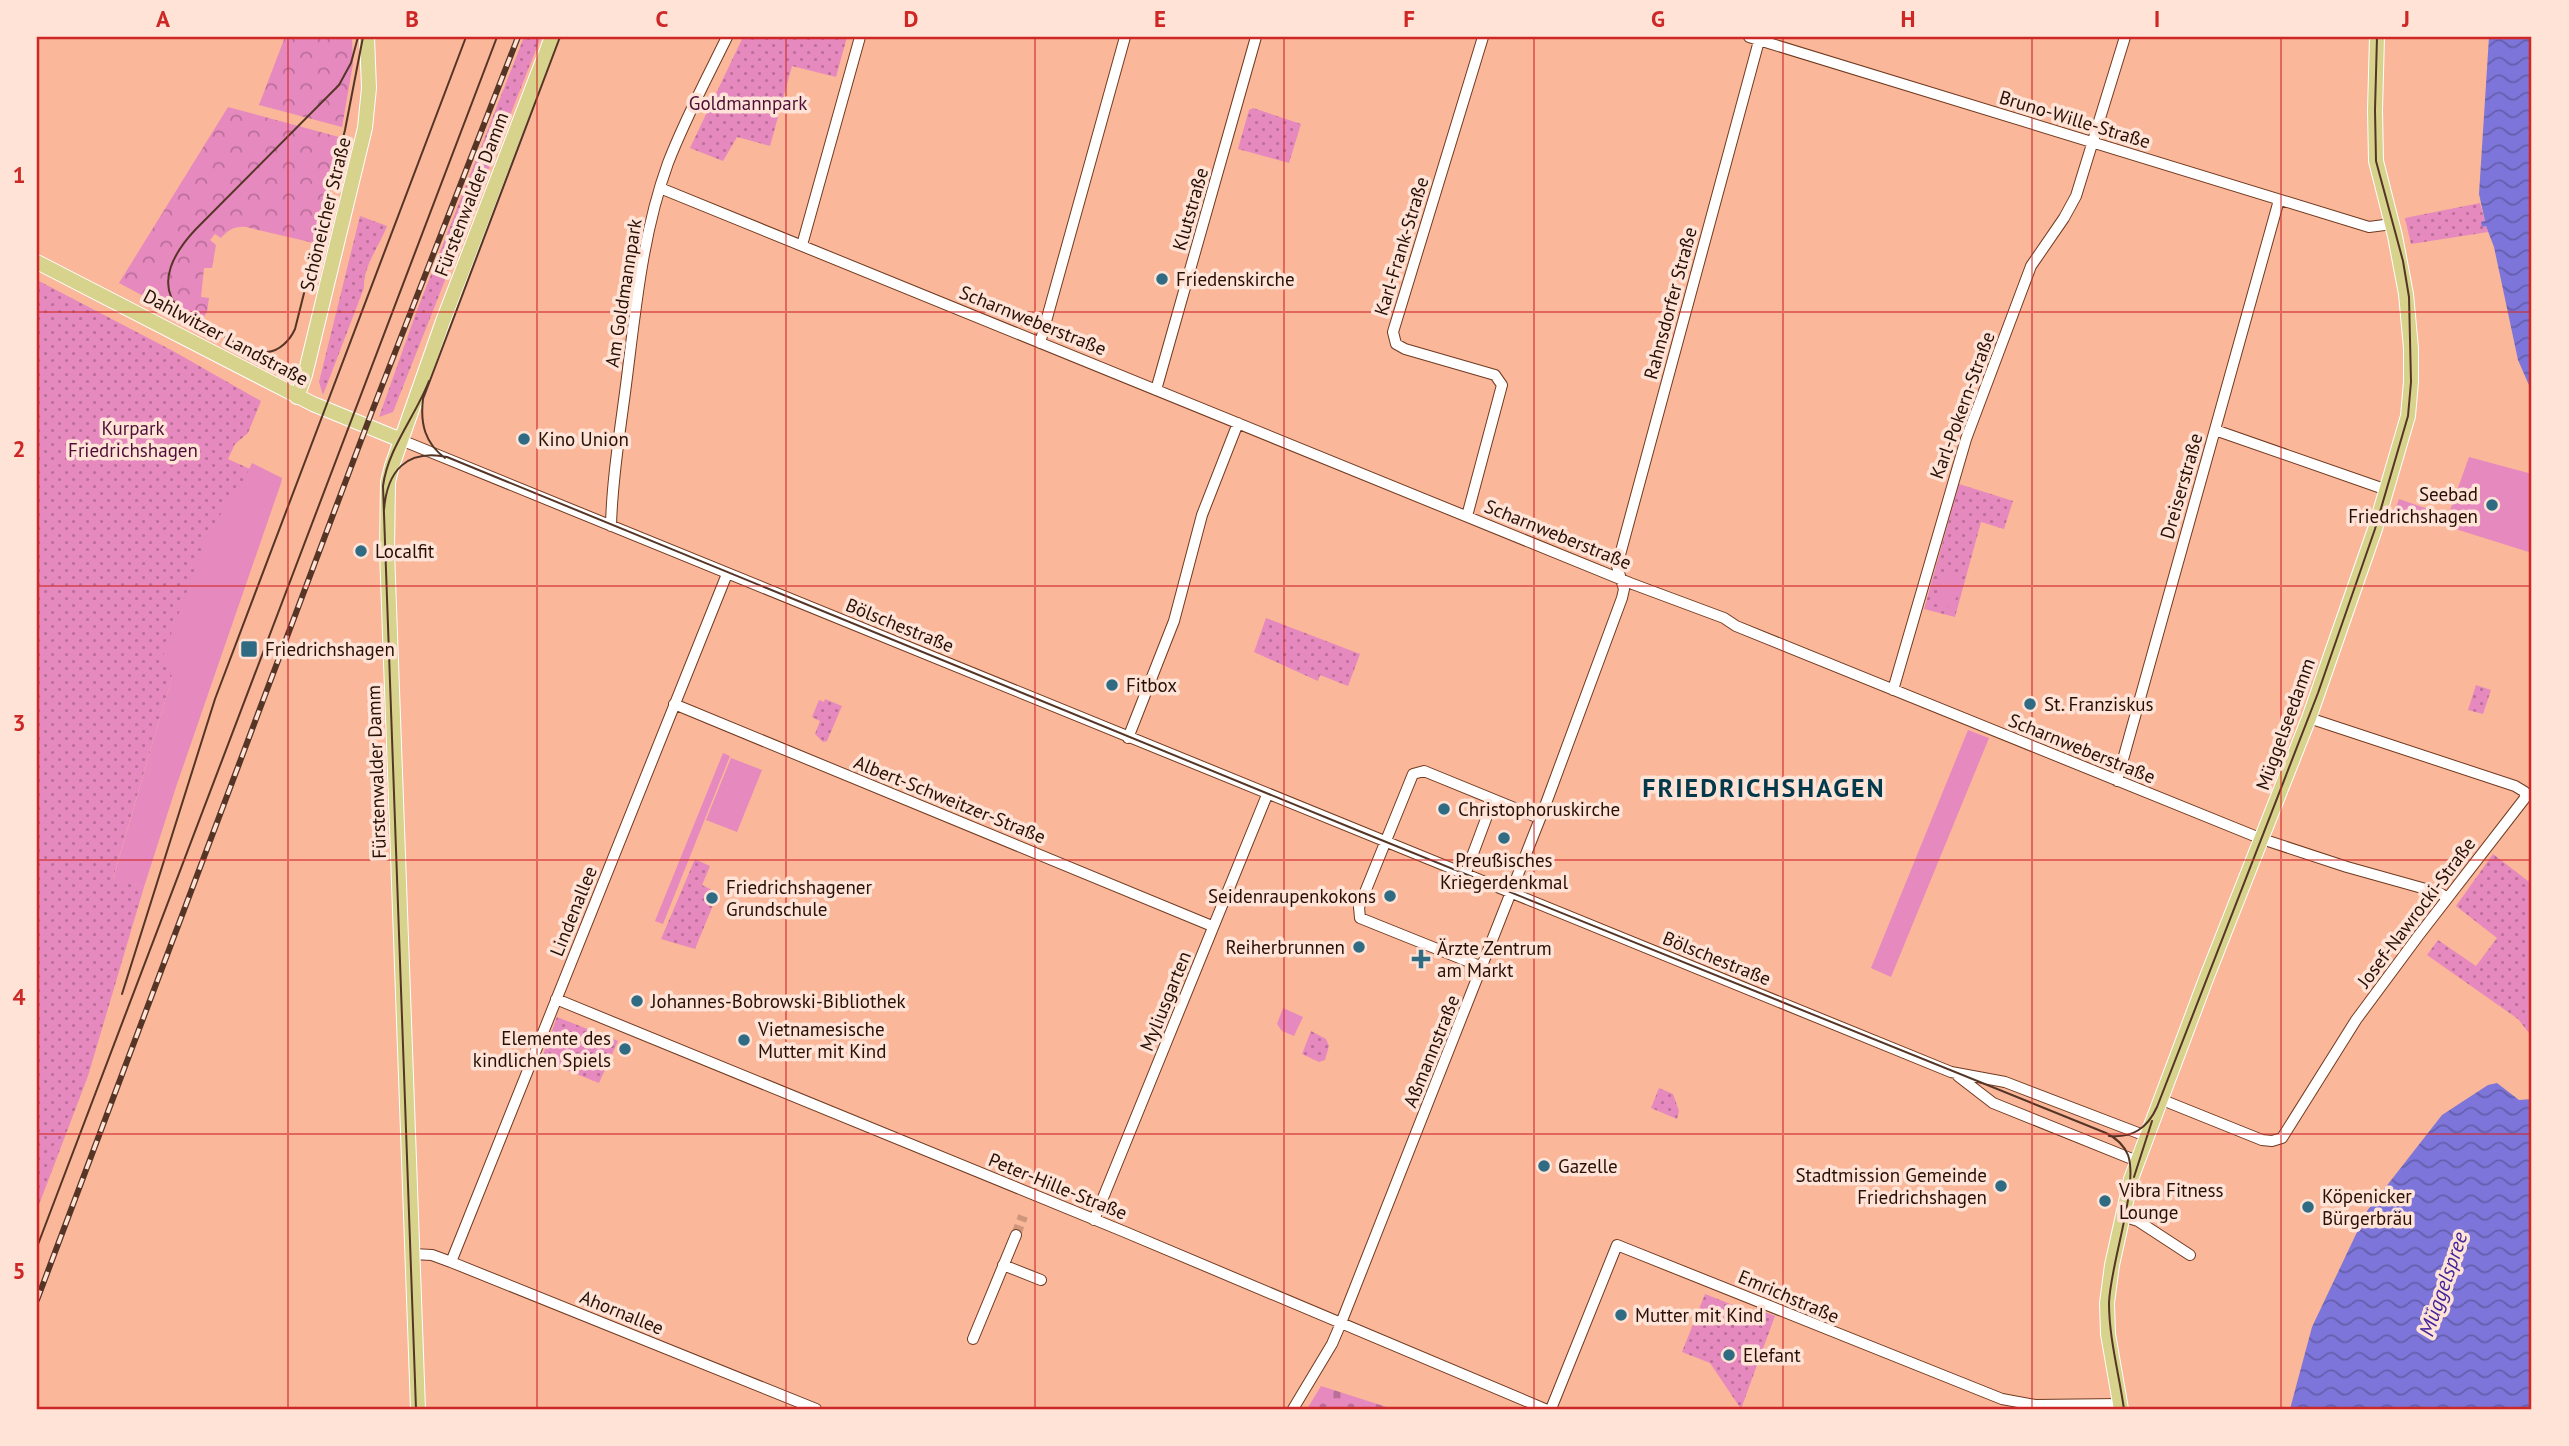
<svg xmlns="http://www.w3.org/2000/svg" width="2569" height="1446" font-family="'PT Sans',sans-serif">
<style>
.grass{fill:url(#grass-dots)}
.forest{fill:url(#forest-crowns)}
.cemetery{fill:url(#cemetery-stones)}
.garden{fill:#e689bf}
.water{fill:url(#water-waves)}
.lines{fill:none;stroke-linecap:round;stroke-linejoin:round}
.minor-tunnel{stroke:#d0967c;stroke-width:10;stroke-dasharray:10 5;stroke-linecap:butt}
.minor-casing{stroke:#713a1f;stroke-width:12}
.major-casing{stroke:#fff;stroke-width:16}
.minor{stroke:#fff;stroke-width:10}
.major{stroke:#d7d38d;stroke-width:14}
.tram{stroke:#553526;stroke-width:2}
.rail-casing{stroke:#553526;stroke-width:6}
.rail{stroke:#ffe3d7;stroke-width:3.5;stroke-dasharray:10;stroke-linecap:butt}
.grid{fill:none;stroke:#cd2726;stroke-width:2;stroke-opacity:0.55}
.poi-dot{fill:#2f6c83;stroke:#ffe3d7;stroke-width:2.5}
.labels{text-anchor:middle;dominant-baseline:central;stroke-width:7;stroke-linejoin:round;paint-order:stroke}
.park-label{font-size:19px;fill:#4f0e39;stroke:#ffe3d7}
.street-label{font-size:19px;fill:#271005;stroke:#ffe3d7}
.poi-label{font-size:19px;fill:#271005;stroke:#ffe3d7;text-anchor:start}
.water-label{font-size:21px;font-style:italic;fill:#41259b;stroke:#ffe3d7}
.district-label{font-size:26px;font-weight:bold;letter-spacing:2px;fill:#023a4b;stroke:#ffe3d7}
.neatline{fill:none;stroke:#cd2726;stroke-width:2.5}
.grid-label{font-size:23px;text-anchor:middle;font-weight:bold;fill:#cd2726}
</style>
<defs>
<pattern id="grass-dots" width="8" height="8" patternUnits="userSpaceOnUse" patternTransform="scale(1.75)"><rect width="8" height="8" fill="#e689bf"/><path d="M2 2h.1M6 6h.1" fill="none" stroke="#ba6f99" stroke-width="1.8" stroke-linecap="round"/></pattern>
<pattern id="forest-crowns" width="20" height="18" patternUnits="userSpaceOnUse" patternTransform="scale(1.75)"><rect width="20" height="18" fill="#e689bf"/><path d="M2 6a3 3 0 1 1 6 0M12 15a3 3 0 1 1 6 0" fill="none" stroke="#ba6f99"/></pattern>
<pattern id="cemetery-stones" width="16" height="16" patternUnits="userSpaceOnUse" patternTransform="scale(1.75)"><rect width="16" height="16" fill="#e689bf"/><path d="M2 7V4a2 2 0 0 1 4 0v3zM10 15v-3a2 2 0 0 1 4 0v3z" fill="#ba6f99"/></pattern>
<pattern id="water-waves" width="16" height="10" patternUnits="userSpaceOnUse" patternTransform="scale(1.75)"><rect width="16" height="10" fill="#7d75d9"/><path d="M0 5q4-4 8 0t8 0" fill="none" stroke="#665fae"/></pattern>
</defs>
<rect width="100%" height="100%" fill="#fab79a"/>
<!-- grass -->
<path class="grass" d="M 524,37 L 541,37 L 393,412 L 379,417 L 416,313 Z
M 743,37 L 847,37 L 836,77 L 792,66 L 770,146 L 737,137 L 723,161 L 690,148 Z
M 1253,108 L 1301,124 L 1289,163 L 1238,149 L 1249,110 Z
M 2480,203 L 2485,221 L 2482,227 L 2486,226 L 2488,232 L 2411,244 L 2405,218 Z
M 360,216 L 387,226 C 380,245 363,266 364,288 L 323,395 L 319,382 Z
M 37,280 L 173,351 L 261,401 L 248,433 L 235,444 L 228,459 L 250,469 L 172,677 L 113,878 L 144,887 L 88,1076 L 37,1210 Z
M 1959,484 L 2013,501 L 2004,529 L 1981,522 L 1955,617 L 1924,609 Z
M 1266,618 L 1360,654 L 1348,686 L 1320,675 L 1318,681 L 1254,652 Z
M 2476,685 L 2491,690 L 2483,714 L 2468,710 Z
M 825,699 L 842,706 L 827,741 L 823,742 L 815,734 L 820,721 L 812,717 L 819,700 L 824,702 Z
M 2493,854 L 2528,881 L 2532,878 L 2532,1037 L 2518,1019 L 2427,955 L 2438,940 L 2476,966 L 2497,938 L 2456,906 Z
M 695,859 L 710,866 L 702,885 L 718,893 L 695,949 L 661,939 Z
M 557,1017 L 618,1041 L 599,1083 L 541,1060 Z
M 1311,1031 L 1326,1039 L 1329,1046 L 1325,1060 L 1319,1062 L 1302,1054 Z
M 1659,1088 L 1673,1094 L 1679,1111 L 1677,1119 L 1651,1108 Z
M 1705,1294 L 1758,1315 L 1765,1312 L 1775,1316 L 1741,1409 L 1710,1363 L 1682,1352 Z"/>
<!-- forest -->
<path class="forest" d="M 285,37 L 352,37 L 353,64 L 342,127 L 259,105 Z
M 228,107 L 339,137 L 314,243 L 246,227 C 235,226 229,229 221,238 L 215,234 L 210,240 L 216,245 L 212,268 L 204,268 L 201,297 L 209,298 L 207,312 L 198,325 L 119,283 Z"/>
<!-- cemetery -->
<path class="cemetery" d="M 1321,1386 L 1393,1409 L 1307,1409 Z"/>
<!-- garden -->
<path class="garden" d="M 2469,457 L 2532,474 L 2532,553 L 2395,510 L 2399,499 L 2448,516 Z
M 252,463 L 282,478 L 281,483 L 177,784 L 144,887 L 113,879 L 172,677 L 163,656 L 209,531 L 244,480 Z
M 1945,569 L 1963,574 L 1953,608 L 1935,602 Z
M 1968,730 L 1989,738 L 1891,977 L 1871,968 Z
M 723,753 L 730,756 L 663,924 L 655,921 Z
M 731,758 L 762,770 L 737,832 L 706,820 Z
M 1283,1008 L 1303,1017 L 1294,1036 L 1282,1031 L 1277,1024 Z"/>
<!-- water -->
<path class="water" d="M 2489,37 L 2532,37 L 2532,392 L 2518,360 L 2494,247 L 2486,226 L 2482,227 L 2481,222 L 2485,221 L 2479,194 Z
M 2497,1083 L 2519,1100 L 2532,1099 L 2532,1409 L 2290,1409 L 2312,1327 L 2367,1211 L 2442,1115 L 2488,1085 Z"/>
<g class="lines">
<!-- minor-tunnel -->
<path class="minor-tunnel" d="M 1016,1235 L 1023,1216"/>
<!-- minor casing -->
<g class="minor-casing">
<path id="minor" d="M 1749,37 L 2369,227 L 2392,224
M 660,188 L 1630,583 L 1724,618 L 1736,626 L 2262,839 L 2347,867 L 2440,893 L 2447,898
M 802,245 L 860,37
M 1040,343 L 1125,37
M 1156,390 L 1256,37
M 2215,430 L 2387,490
M 401,440 L 1951,1072 L 2005,1082 L 2146,1136
M 1467,516 L 1502,385 L 1495,375 L 1405,349 L 1396,344 L 1393,332 L 1483,37
M 611,526 C 612,477 621,426 627,377 C 636,305 643,232 668,163 C 685,119 707,78 727,37
M 1893,690 L 1966,439 L 2031,266 L 2064,218 L 2076,196 L 2125,37
M 674,704 L 1212,926
M 1128,738 L 1174,621 L 1202,515 L 1238,423
M 2117,781 L 2279,200
M 1465,875 L 1493,800
M 1482,967 L 1360,918 L 1359,907 L 1413,774 L 1424,771 L 1539,818
M 556,999 L 1125,1232 L 1545,1409
M 1958,1076 L 1993,1103 L 2137,1161
M 2160,1099 L 2262,1140 L 2272,1141 L 2282,1138 L 2356,1020 L 2419,935 L 2525,798 L 2525,792 L 2515,786 L 2309,718
M 2122,1216 L 2138,1221 L 2190,1255
M 1094,1220 L 1267,795
M 413,1254 L 432,1255 L 451,1262 L 816,1409
M 451,1262 L 727,574
M 1003,1265 L 1041,1280
M 973,1339 L 1016,1235
M 1293,1409 L 1332,1344 L 1341,1323 L 1545,806 L 1622,598 L 1624,589 L 1617,566 L 1760,37
M 1551,1409 L 1617,1245 L 2002,1399 L 2035,1405 L 2121,1404"/>
</g>
<!-- major casing -->
<g class="major-casing">
<path id="major" d="M 37,262 L 313,404 L 401,440
M 297,397 L 305,375 L 365,128 L 369,88 L 367,37
M 418,1409 L 387,551 L 388,482 L 392,466 L 443,321 L 552,37
M 2121,1409 L 2108,1334 L 2107,1303 L 2112,1265 L 2131,1179 L 2206,979 L 2309,718 L 2375,529 L 2408,416 L 2411,382 L 2411,348 L 2406,294 L 2395,236 L 2376,161 L 2375,110 L 2377,37"/>
</g>
<!-- minor -->
<use href="#minor" class="minor"/>
<!-- major -->
<use href="#major" class="major"/>
<!-- tram -->
<path class="tram" d="M 358,37 L 351,63 L 339,85 L 196,229 C 176,250 154,283 180,310 C 191,321 208,328 222,335 C 235,342 251,355 267,352 C 280,351 290,340 295,329 L 345,130 L 363,37
M 445,458 C 425,443 420,424 423,399 L 560,37
M 384,510 C 387,471 406,449 447,457 L 1359,831 L 2106,1133 C 2116,1138 2124,1145 2128,1155 C 2139,1186 2110,1265 2109,1303 C 2109,1338 2119,1374 2124,1409
M 122,994 L 215,699 L 466,37
M 2109,1136 C 2132,1138 2147,1129 2157,1107 L 2318,693 L 2375,529 L 2408,416 L 2411,382 L 2409,297 L 2403,261 L 2376,161 L 2375,110 L 2377,37
M 2134,1177 L 2152,1121
M 37,1247 L 497,37
M 416,1409 L 383,486 C 388,448 415,417 429,381"/>
<!-- rail casing -->
<g class="rail-casing">
<path id="rail" d="M 37,1300 L 371,414 L 518,37"/>
</g>
<!-- rail -->
<use href="#rail" class="rail"/>
</g>
<!-- grid -->
<path class="grid" d="M 288,37 L 288,1409M 537,37 L 537,1409M 786,37 L 786,1409M 1035,37 L 1035,1409M 1284,37 L 1284,1409M 1534,37 L 1534,1409M 1783,37 L 1783,1409M 2032,37 L 2032,1409M 2281,37 L 2281,1409M 37,312 L 2532,312M 37,586 L 2532,586M 37,860 L 2532,860M 37,1134 L 2532,1134"/>
<!-- markers -->
<g class="poi-dot">
<circle cx="1162" cy="279" r="7"/>
<circle cx="524" cy="439" r="7"/>
<circle cx="2492" cy="505" r="7"/>
<circle cx="361" cy="551" r="7"/>
<rect x="240" y="640" width="18" height="18" rx="3.5"/>
<circle cx="1112" cy="685" r="7"/>
<circle cx="2030" cy="704" r="7"/>
<circle cx="1444" cy="809" r="7"/>
<circle cx="1504" cy="838" r="7"/>
<circle cx="1390" cy="896" r="7"/>
<circle cx="712" cy="898" r="7"/>
<circle cx="1359" cy="947" r="7"/>
<path d="M1417.5 948.5h7v7h7v7h-7v7h-7v-7h-7v-7h7z"/>
<circle cx="637" cy="1001" r="7"/>
<circle cx="744" cy="1040" r="7"/>
<circle cx="625" cy="1049" r="7"/>
<circle cx="1544" cy="1166" r="7"/>
<circle cx="2001" cy="1186" r="7"/>
<circle cx="2105" cy="1201" r="7"/>
<circle cx="2308" cy="1207" r="7"/>
<circle cx="1621" cy="1315" r="7"/>
<circle cx="1729" cy="1355" r="7"/>
</g>
<g class="labels">
<!-- park labels -->
<g class="park-label">
<text x="748" y="103">Goldmannpark</text>
<text x="133" y="428">Kurpark<tspan x="133" dy="22">Friedrichshagen</tspan></text>
</g>
<!-- street labels -->
<g class="street-label">
<text transform="translate(2075 119) rotate(17)">Bruno-Wille-Straße</text>
<text transform="translate(471 194) rotate(-69)">Fürstenwalder Damm</text>
<text transform="translate(1190 209) rotate(-74)">Klutstraße</text>
<text transform="translate(325 214) rotate(-76)">Schöneicher Straße</text>
<text transform="translate(1401 246) rotate(-73)">Karl-Frank-Straße</text>
<text transform="translate(623 293) rotate(-81)">Am Goldmannpark</text>
<text transform="translate(1670 303) rotate(-75)">Rahnsdorfer Straße</text>
<text transform="translate(1033 320) rotate(22)">Scharnweberstraße</text>
<text transform="translate(226 337) rotate(28)">Dahlwitzer Landstraße</text>
<text transform="translate(1962 405) rotate(-70)">Karl-Pokern-Straße</text>
<text transform="translate(2181 486) rotate(-74)">Dreiserstraße</text>
<text transform="translate(1558 534) rotate(22)">Scharnweberstraße</text>
<text transform="translate(900 625) rotate(22)">Bölschestraße</text>
<text transform="translate(2285 724) rotate(-70)">Müggelseedamm</text>
<text transform="translate(2082 748) rotate(22)">Scharnweberstraße</text>
<text transform="translate(376 772) rotate(-92)">Fürstenwalder Damm</text>
<text transform="translate(950 799) rotate(22)">Albert-Schweitzer-Straße</text>
<text transform="translate(573 911) rotate(-68)">Lindenallee</text>
<text transform="translate(2416 912) rotate(-53)">Josef-Nawrocki-Straße</text>
<text transform="translate(1717 958) rotate(22)">Bölschestraße</text>
<text transform="translate(1165 1001) rotate(-68)">Myliusgarten</text>
<text transform="translate(1431 1051) rotate(-68)">Aßmannstraße</text>
<text transform="translate(1058 1186) rotate(22)">Peter-Hille-Straße</text>
<text transform="translate(1789 1296) rotate(23)">Emrichstraße</text>
<text transform="translate(622 1312) rotate(22)">Ahornallee</text>
</g>
<!-- poi labels -->
<g class="poi-label">
<text x="1176" y="279">Friedenskirche</text>
<text x="538" y="439">Kino Union</text>
<text x="2478" y="494" text-anchor="end">Seebad<tspan x="2478" dy="22">Friedrichshagen</tspan></text>
<text x="375" y="551">Localfit</text>
<text x="265" y="649">Friedrichshagen</text>
<text x="1126" y="685">Fitbox</text>
<text x="2044" y="704">St. Franziskus</text>
<text x="1458" y="809">Christophoruskirche</text>
<text x="1504" y="860" text-anchor="middle">Preußisches<tspan x="1504" dy="22">Kriegerdenkmal</tspan></text>
<text x="726" y="887">Friedrichshagener<tspan x="726" dy="22">Grundschule</tspan></text>
<text x="1376" y="896" text-anchor="end">Seidenraupenkokons</text>
<text x="1345" y="947" text-anchor="end">Reiherbrunnen</text>
<text x="1437" y="948">Ärzte Zentrum<tspan x="1437" dy="22">am Markt</tspan></text>
<text x="651" y="1001">Johannes-Bobrowski-Bibliothek</text>
<text x="758" y="1029">Vietnamesische<tspan x="758" dy="22">Mutter mit Kind</tspan></text>
<text x="611" y="1038" text-anchor="end">Elemente des<tspan x="611" dy="22">kindlichen Spiels</tspan></text>
<text x="1558" y="1166">Gazelle</text>
<text x="1987" y="1175" text-anchor="end">Stadtmission Gemeinde<tspan x="1987" dy="22">Friedrichshagen</tspan></text>
<text x="2119" y="1190">Vibra Fitness<tspan x="2119" dy="22">Lounge</tspan></text>
<text x="2322" y="1196">Köpenicker<tspan x="2322" dy="22">Bürgerbräu</tspan></text>
<text x="1635" y="1315">Mutter mit Kind</text>
<text x="1743" y="1355">Elefant</text>
</g>
<!-- water labels -->
<g class="water-label">
<text transform="translate(2443 1284) rotate(-71)">Müggelspree</text>
</g>
<!-- district labels -->
<g class="district-label">
<text x="1764" y="787">FRIEDRICHSHAGEN</text>
</g>
</g>
<!-- border -->
<rect width="2569" height="1446" fill="none" stroke="#ffe3d7" stroke-width="77"/>
<rect x="38" y="38" width="2492" height="1370" class="neatline"/>
<g class="grid-label">
<text x="163" y="27">A</text>
<text x="412" y="27">B</text>
<text x="662" y="27">C</text>
<text x="911" y="27">D</text>
<text x="1160" y="27">E</text>
<text x="1409" y="27">F</text>
<text x="1658" y="27">G</text>
<text x="1908" y="27">H</text>
<text x="2157" y="27">I</text>
<text x="2406" y="27">J</text>
<text x="19" y="183">1</text>
<text x="19" y="457">2</text>
<text x="19" y="731">3</text>
<text x="19" y="1005">4</text>
<text x="19" y="1279">5</text>
</g>
</svg>
